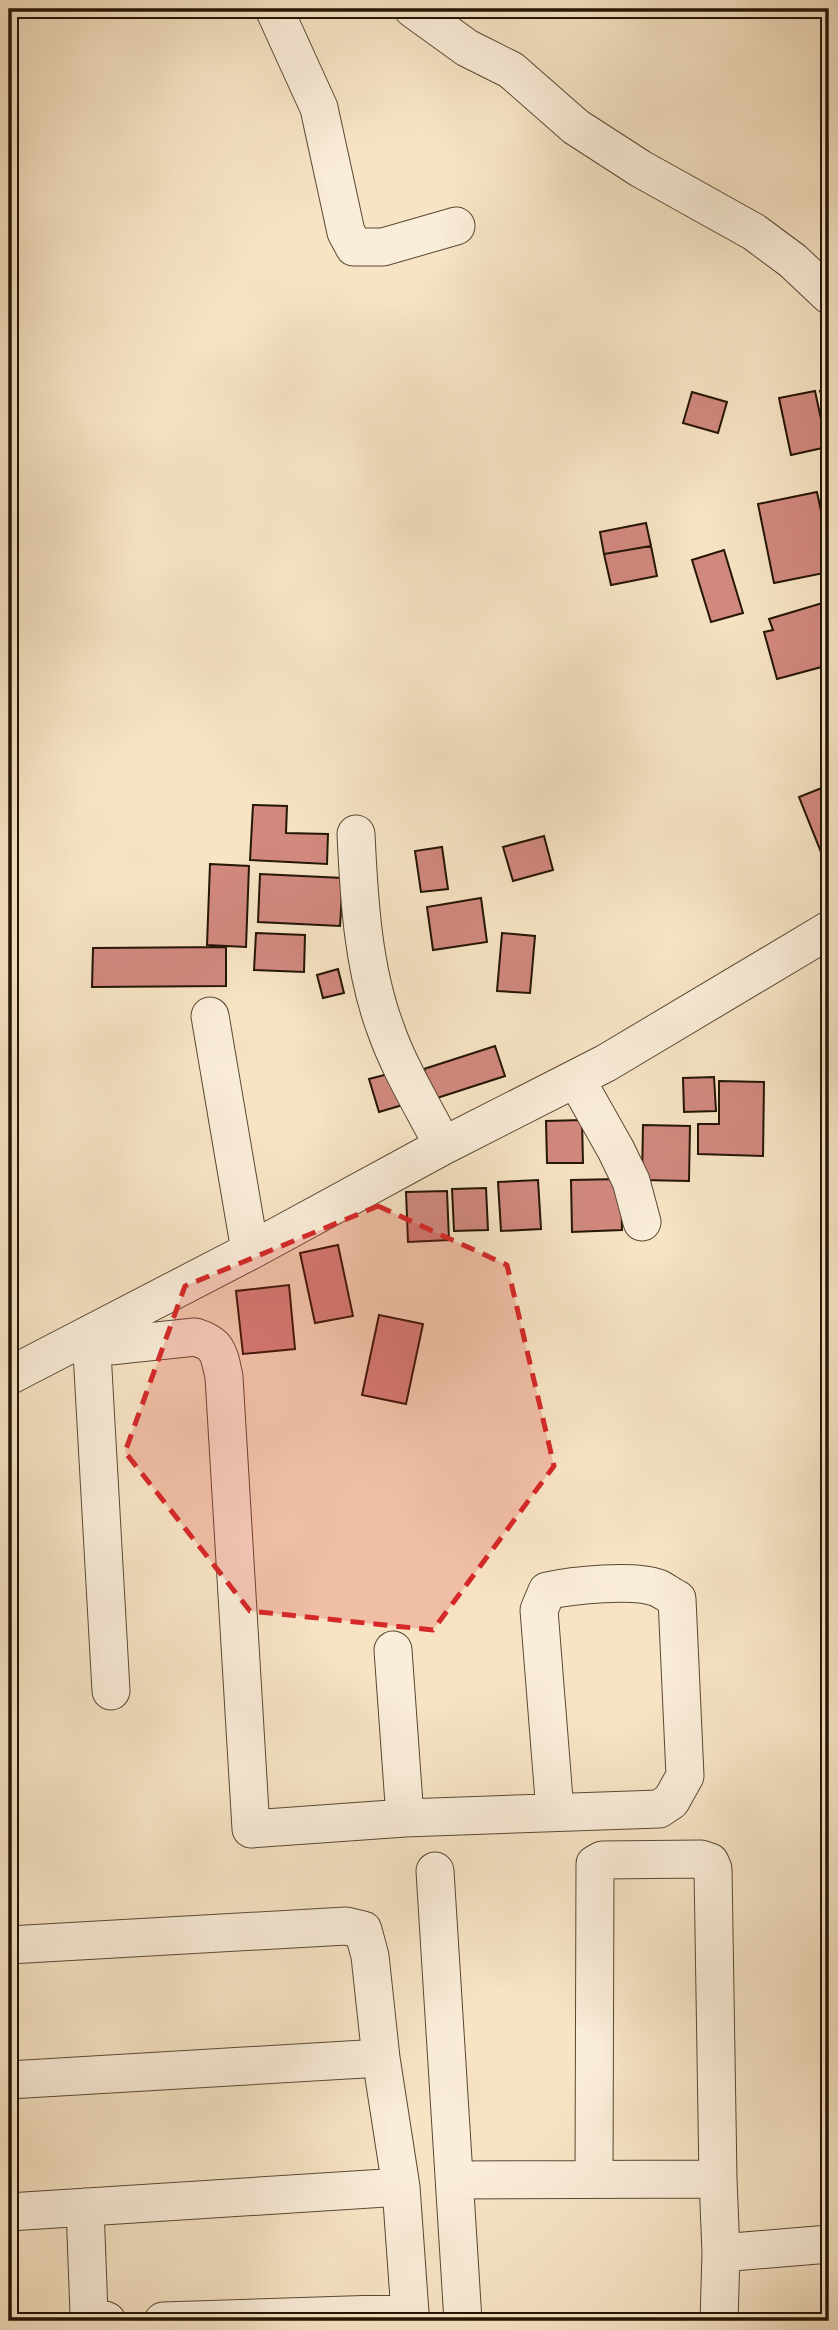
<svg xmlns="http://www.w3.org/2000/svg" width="838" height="2330" font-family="Cardo,serif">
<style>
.building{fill:#d28980;stroke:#241504;stroke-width:2}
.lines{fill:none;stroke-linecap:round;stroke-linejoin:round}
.street-casing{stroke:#594934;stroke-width:39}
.street{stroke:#faedd9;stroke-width:37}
.marked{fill:#d62828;fill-opacity:0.2;stroke:#d62828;stroke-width:5;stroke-dasharray:14 9;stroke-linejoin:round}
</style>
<rect width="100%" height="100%" fill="#f7e4c5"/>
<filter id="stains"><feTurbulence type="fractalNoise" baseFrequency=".00286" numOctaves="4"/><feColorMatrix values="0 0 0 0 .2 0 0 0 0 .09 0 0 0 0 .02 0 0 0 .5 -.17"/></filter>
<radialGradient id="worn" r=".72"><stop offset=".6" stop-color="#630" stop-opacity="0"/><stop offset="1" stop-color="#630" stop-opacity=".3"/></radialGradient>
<!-- building -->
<path class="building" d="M 829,388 L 829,419 L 820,391 Z
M 815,391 L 827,447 L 791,455 L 779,398 Z
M 692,392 L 727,402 L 718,433 L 683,423 Z
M 817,492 L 829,549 L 829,572 L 774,583 L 758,504 Z
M 646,523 L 651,546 L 604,554 L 600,532 Z
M 651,546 L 657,576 L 611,585 L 604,554 Z
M 724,550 L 743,613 L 711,622 L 692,560 Z
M 829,601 L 829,637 L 822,639 L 829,665 L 777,679 L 764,632 L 773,630 L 769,619 Z
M 829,785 L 829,860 L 825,862 L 799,797 Z
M 253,805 L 287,806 L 286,833 L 328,834 L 327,864 L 250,860 Z
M 544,836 L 553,870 L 513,881 L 503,847 Z
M 442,847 L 448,889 L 421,892 L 415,851 Z
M 210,864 L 249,866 L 246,947 L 207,945 Z
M 260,874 L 343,878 L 340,926 L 258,922 Z
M 481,898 L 487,942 L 433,950 L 427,907 Z
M 256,933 L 305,935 L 304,972 L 254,970 Z
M 502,933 L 535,936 L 530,993 L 497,991 Z
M 226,947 L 226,986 L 92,987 L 93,948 Z
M 338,969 L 344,993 L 323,998 L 317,975 Z
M 495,1046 L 505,1076 L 434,1099 L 424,1069 Z
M 396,1072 L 406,1104 L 379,1112 L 369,1079 Z
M 714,1077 L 716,1111 L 684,1112 L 683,1078 Z
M 719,1081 L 764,1082 L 763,1156 L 698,1154 L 698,1124 L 719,1124 Z
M 582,1120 L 583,1163 L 547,1163 L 546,1121 Z
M 643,1125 L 690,1126 L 689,1181 L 642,1180 Z
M 621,1179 L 622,1230 L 572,1232 L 571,1180 Z
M 538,1180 L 541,1229 L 501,1231 L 498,1182 Z
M 486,1188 L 488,1230 L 454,1231 L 452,1189 Z
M 447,1191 L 449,1240 L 408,1242 L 406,1192 Z
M 338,1245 L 353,1316 L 315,1323 L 300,1253 Z
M 289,1285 L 295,1349 L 243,1354 L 236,1291 Z
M 379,1315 L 423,1324 L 406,1404 L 362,1395 Z"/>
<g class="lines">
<!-- street casing -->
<g class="street-casing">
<path id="street" d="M 274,9 L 319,108 L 346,232 L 354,247 L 383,247 L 456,226
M 413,9 L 467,48 L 511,70 L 576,127 L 641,169 L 754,232 L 793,261 L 829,295
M 356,834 C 359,899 363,969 386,1030 C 400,1070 424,1108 443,1146
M 210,1016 L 250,1251
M 576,1079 L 616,1150 L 631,1181 L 642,1222
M 91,1334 L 111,1691
M 91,1348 L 195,1337 C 219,1344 219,1354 224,1377 L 251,1829 L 405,1818 L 659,1809 L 671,1801 L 685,1776 L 677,1599 C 671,1596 664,1591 658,1588 C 634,1579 573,1585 547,1591 L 539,1610 L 555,1812
M 9,1376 L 250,1251 L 443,1146 L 606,1063 L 829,930
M 393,1650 L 405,1818
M 435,1871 L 463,2321
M 9,1945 L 346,1926 L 363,1930 L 370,1956 L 381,2058 L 401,2187 L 410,2313 L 163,2321
M 9,2080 L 381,2058
M 594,2179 L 595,1864 L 602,1860 L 701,1859 L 710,1862 L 713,1869 L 718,2179
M 455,2180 L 718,2179 L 721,2253
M 85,2207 L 89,2314 L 107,2321
M 9,2212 L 401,2187
M 719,2321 L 721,2253 L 829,2244"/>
</g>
<!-- street -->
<use href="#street" class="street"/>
</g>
<!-- marked area -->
<path class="marked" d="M 378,1206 L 507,1265 L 554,1466 L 433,1630 L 250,1611 L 125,1452 L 185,1286 Z"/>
<!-- margin -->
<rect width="838" height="2330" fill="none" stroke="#f7e4c5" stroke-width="35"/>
<rect x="10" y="10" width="817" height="2309" fill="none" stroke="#241504" stroke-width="3.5"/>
<rect x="18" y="18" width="803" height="2295" fill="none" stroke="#241504" stroke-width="2"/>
<rect width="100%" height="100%" filter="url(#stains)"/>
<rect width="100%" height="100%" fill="url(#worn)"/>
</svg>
